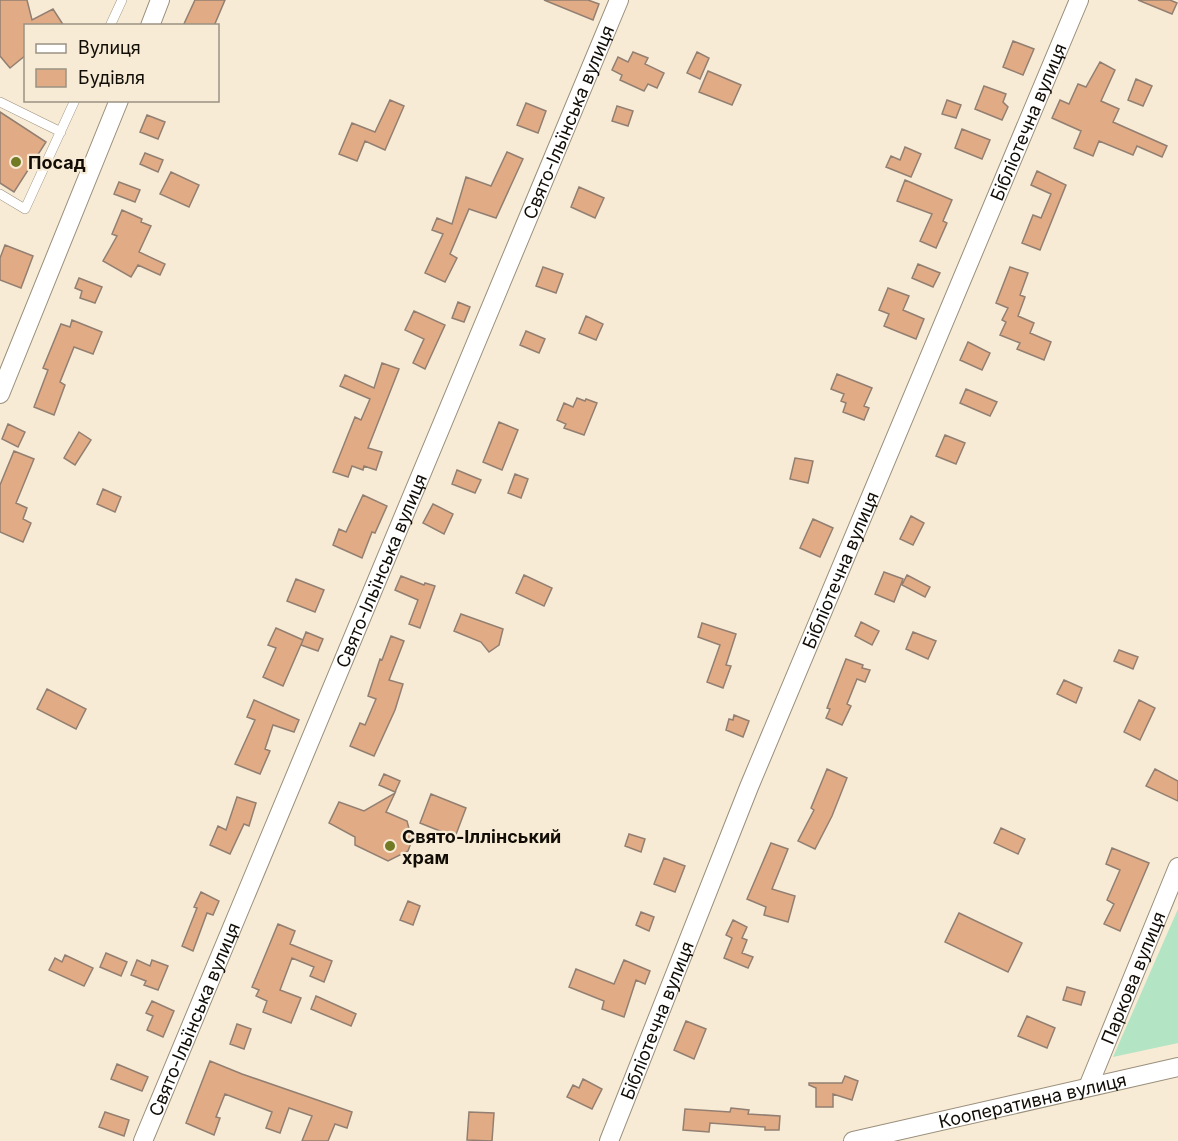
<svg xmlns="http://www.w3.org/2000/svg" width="1178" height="1141" font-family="Inter,sans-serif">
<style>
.green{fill:#b3e4c4}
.building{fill:#e1ac85;stroke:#927f71;stroke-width:1.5}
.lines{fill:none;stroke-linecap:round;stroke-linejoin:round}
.service-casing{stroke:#9a8f7b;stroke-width:10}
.minor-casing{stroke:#9a8f7b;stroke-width:20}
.service{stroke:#fff;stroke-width:9}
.minor{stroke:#fff;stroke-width:18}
.poi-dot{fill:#737a24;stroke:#f7ebd6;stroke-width:2}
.labels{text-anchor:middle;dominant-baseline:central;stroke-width:4.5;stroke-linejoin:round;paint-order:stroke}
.street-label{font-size:18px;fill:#110d06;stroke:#f7ebd6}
.poi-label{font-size:18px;font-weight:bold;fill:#110d06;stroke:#f7ebd6;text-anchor:start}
</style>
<rect width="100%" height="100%" fill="#f7ebd6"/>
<!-- green -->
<path class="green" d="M 1178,909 L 1178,1043 L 1113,1057 Z"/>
<!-- building -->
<path class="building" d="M 0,0 L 27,0 L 32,20 L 53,9 L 64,26 L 26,26 L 26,55 L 10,68 L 0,56 Z
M 195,0 L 225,0 L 214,26 L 183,26 Z
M 544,0 L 588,0 L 599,4 L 593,20 Z
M 1138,0 L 1170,0 L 1177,3 L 1172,14 Z
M 1013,41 L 1034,49 L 1023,75 L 1003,67 Z
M 633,52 L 648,58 L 645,64 L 664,73 L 657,88 L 648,84 L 644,91 L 620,80 L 622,75 L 612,70 L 618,57 L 628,62 Z
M 697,52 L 709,58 L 700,79 L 687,73 Z
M 1100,62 L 1115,70 L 1101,101 L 1119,109 L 1113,122 L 1167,146 L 1162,157 L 1137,146 L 1133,155 L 1099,141 L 1093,156 L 1074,148 L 1081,131 L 1052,118 L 1060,100 L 1069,104 L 1078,84 L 1086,87 Z
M 708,71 L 741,85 L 732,105 L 699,92 Z
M 1136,79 L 1152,86 L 1143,106 L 1128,100 Z
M 984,86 L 1006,94 L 1003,102 L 1008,107 L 1002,120 L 975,109 Z
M 390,100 L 404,106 L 385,150 L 365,141 L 357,161 L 339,154 L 352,123 L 375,132 Z
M 947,100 L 961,105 L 956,118 L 942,114 Z
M 526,103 L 546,111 L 538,133 L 517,125 Z
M 617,106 L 633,111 L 628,126 L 612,121 Z
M 0,112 L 46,142 L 14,192 L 0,183 Z
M 147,115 L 165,122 L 158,139 L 140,132 Z
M 962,129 L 990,140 L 982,159 L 955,148 Z
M 905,147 L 921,154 L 911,177 L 886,167 L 891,156 L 900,160 Z
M 507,152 L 523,159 L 496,218 L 469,209 L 450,254 L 457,258 L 445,282 L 425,273 L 443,234 L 432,230 L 437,218 L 452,224 L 466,177 L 491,186 Z
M 145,153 L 163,160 L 158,172 L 140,164 Z
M 1037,171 L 1066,185 L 1040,250 L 1022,243 L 1033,215 L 1041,218 L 1051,194 L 1031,185 Z
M 171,172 L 199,185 L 189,207 L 160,194 Z
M 905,180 L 952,200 L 943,221 L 947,223 L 936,248 L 920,241 L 932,214 L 897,201 Z
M 119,182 L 140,190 L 135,202 L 114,194 Z
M 579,187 L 604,198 L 595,218 L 571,207 Z
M 122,210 L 142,219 L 141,222 L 151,226 L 139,252 L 165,264 L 160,275 L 138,265 L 131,277 L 103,261 L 117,236 L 112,234 Z
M 5,245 L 33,256 L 21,288 L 0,280 L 0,258 Z
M 918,264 L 940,273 L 933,287 L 912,278 Z
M 543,267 L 563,274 L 556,293 L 536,286 Z
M 1010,267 L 1028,273 L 1020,295 L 1025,297 L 1018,316 L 1034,323 L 1030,333 L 1051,342 L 1044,360 L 1017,349 L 1020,343 L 1000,335 L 1006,322 L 1002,320 L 1008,308 L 996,303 Z
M 79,278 L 102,287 L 95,303 L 80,298 L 82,291 L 75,288 Z
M 888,288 L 909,296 L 903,310 L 924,319 L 916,339 L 884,326 L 889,314 L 879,310 Z
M 458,302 L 470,307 L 464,322 L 452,318 Z
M 414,311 L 445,325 L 425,369 L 413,363 L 424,339 L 405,330 Z
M 586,316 L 603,324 L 596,340 L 579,333 Z
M 72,320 L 102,332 L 93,354 L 74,347 L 60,382 L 65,385 L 54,415 L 34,407 L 48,370 L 43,368 L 61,324 L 70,327 Z
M 526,331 L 545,339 L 539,353 L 520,345 Z
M 968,342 L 990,353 L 982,370 L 960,360 Z
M 382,363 L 399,369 L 368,448 L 382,452 L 376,470 L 364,466 L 363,470 L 352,466 L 348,477 L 333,472 L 355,417 L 361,420 L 370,399 L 340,386 L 345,375 L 374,388 Z
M 837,374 L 872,388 L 864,406 L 869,408 L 864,420 L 843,412 L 846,403 L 841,401 L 844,394 L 831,389 Z
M 966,389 L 997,402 L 990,416 L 960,403 Z
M 577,398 L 585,401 L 586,399 L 597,403 L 584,435 L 564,428 L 566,424 L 557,420 L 564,403 L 573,407 Z
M 499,422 L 518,430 L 502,470 L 483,462 Z
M 8,424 L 25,432 L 18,447 L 2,439 Z
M 79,432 L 91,440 L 75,465 L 64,458 Z
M 945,435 L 965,443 L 956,464 L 936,456 Z
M 14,451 L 34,459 L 16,503 L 27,508 L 23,519 L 31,523 L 23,542 L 0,532 L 0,485 Z
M 795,458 L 813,461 L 808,483 L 790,479 Z
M 457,470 L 481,480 L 475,493 L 452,484 Z
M 515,474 L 528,479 L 521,498 L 508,493 Z
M 103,489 L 121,497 L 115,512 L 97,504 Z
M 363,495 L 387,506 L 375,533 L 372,532 L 362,558 L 333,545 L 339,529 L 346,532 Z
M 433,504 L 453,514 L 444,534 L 423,523 Z
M 911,516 L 924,523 L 913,545 L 900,539 Z
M 813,519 L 833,528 L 820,557 L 800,548 Z
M 884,572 L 903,579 L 894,602 L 875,594 Z
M 524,575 L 552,588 L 544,606 L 516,593 Z
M 907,575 L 930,587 L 925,597 L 902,585 Z
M 401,576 L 424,585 L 425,583 L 435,586 L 420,628 L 409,624 L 418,600 L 395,590 Z
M 296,579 L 324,590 L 315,612 L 287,601 Z
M 461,614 L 503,629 L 499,645 L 489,652 L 481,642 L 454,631 Z
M 861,622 L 879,631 L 872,645 L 855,636 Z
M 702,623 L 736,634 L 726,665 L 731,666 L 723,688 L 707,682 L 720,645 L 698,637 Z
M 276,628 L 303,640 L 283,686 L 263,677 L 276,648 L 268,645 Z
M 306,632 L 323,639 L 318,651 L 301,645 Z
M 913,632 L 936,641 L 928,659 L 906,649 Z
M 391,636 L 404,641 L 389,680 L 403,684 L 395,710 L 374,756 L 350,746 L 360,723 L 365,725 L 376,699 L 368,696 L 380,659 L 382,660 Z
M 1119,650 L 1138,657 L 1133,669 L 1114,661 Z
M 846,659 L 863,665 L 862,668 L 870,670 L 865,682 L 857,679 L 847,704 L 851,706 L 842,725 L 826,718 L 830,709 L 827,708 Z
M 1064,680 L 1082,688 L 1076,703 L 1057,694 Z
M 47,689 L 86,709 L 76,729 L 37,709 Z
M 254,700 L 299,720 L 294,732 L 273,725 L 265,749 L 270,751 L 260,774 L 235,764 L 255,720 L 247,717 Z
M 1139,700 L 1155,708 L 1140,740 L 1124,732 Z
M 734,715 L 749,721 L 743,737 L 726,730 L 729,719 L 733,720 Z
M 827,769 L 847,778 L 832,816 L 815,849 L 798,841 L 814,810 L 811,808 Z
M 1155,769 L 1178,781 L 1178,801 L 1146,786 Z
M 384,774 L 400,781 L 395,792 L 379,785 Z
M 395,793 L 386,812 L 407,821 L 412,840 L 408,851 L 388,861 L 355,845 L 355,837 L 329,823 L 339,802 L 364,811 Z
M 431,794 L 466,808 L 455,837 L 420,823 Z
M 237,797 L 256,803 L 249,826 L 244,824 L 230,854 L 210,845 L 218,826 L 226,830 Z
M 1001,828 L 1025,839 L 1018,854 L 994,843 Z
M 629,834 L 645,839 L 641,852 L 625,846 Z
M 771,843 L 788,849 L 772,889 L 795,896 L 788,922 L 764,915 L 766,907 L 747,899 Z
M 1112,848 L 1149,863 L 1120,931 L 1104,924 L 1114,904 L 1107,900 L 1120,870 L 1106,864 Z
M 664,858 L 685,866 L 675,892 L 654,884 Z
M 201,892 L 219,901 L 213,915 L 207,913 L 193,951 L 182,946 L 197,908 L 194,907 Z
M 408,901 L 420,906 L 413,925 L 400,920 Z
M 641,912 L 654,917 L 649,931 L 636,925 Z
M 959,913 L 1022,943 L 1008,972 L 945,942 Z
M 733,920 L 747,927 L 742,938 L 747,940 L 742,953 L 753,957 L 748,968 L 724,958 L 732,938 L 726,935 Z
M 278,924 L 295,931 L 290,944 L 332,961 L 324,982 L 310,976 L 314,967 L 292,958 L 280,990 L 301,998 L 291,1023 L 263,1012 L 267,1001 L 256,996 L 259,990 L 252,987 Z
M 106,953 L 127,962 L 121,976 L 100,967 Z
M 65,955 L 93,968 L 84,986 L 49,970 L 55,958 L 62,962 Z
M 137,960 L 150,966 L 152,960 L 168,966 L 158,990 L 144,985 L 146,981 L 131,975 Z
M 624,960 L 650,971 L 645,984 L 636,980 L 624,1017 L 602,1009 L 604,1001 L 569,987 L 576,969 L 614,984 Z
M 1067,987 L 1085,992 L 1081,1005 L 1063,1000 Z
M 316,996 L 356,1014 L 351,1026 L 311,1009 Z
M 152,1001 L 174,1011 L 163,1037 L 147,1030 L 153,1016 L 146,1013 Z
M 1027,1016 L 1055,1028 L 1047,1048 L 1018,1036 Z
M 686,1021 L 706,1029 L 694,1059 L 674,1050 Z
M 237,1024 L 251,1029 L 244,1049 L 230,1044 Z
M 210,1061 L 242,1074 L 352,1112 L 347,1128 L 335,1124 L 328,1141 L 302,1141 L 312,1116 L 289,1108 L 280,1133 L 266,1128 L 272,1112 L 225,1094 L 216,1117 L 220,1118 L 214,1135 L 186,1123 Z
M 117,1064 L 148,1077 L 142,1091 L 111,1079 Z
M 845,1076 L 858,1081 L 852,1100 L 833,1094 L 833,1107 L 816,1107 L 816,1088 L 809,1085 L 809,1083 L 842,1083 Z
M 583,1079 L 602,1089 L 592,1109 L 567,1097 L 573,1085 L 579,1088 Z
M 731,1108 L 749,1110 L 748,1114 L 780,1116 L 779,1130 L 765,1130 L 765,1127 L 710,1123 L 709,1132 L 683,1130 L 685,1109 L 730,1112 Z
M 105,1112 L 129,1120 L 124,1136 L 99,1127 Z
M 469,1112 L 494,1113 L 492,1141 L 467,1140 Z"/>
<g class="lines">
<!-- service casing -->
<g class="service-casing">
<path id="service" d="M 110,26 L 122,0
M 0,102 L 61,132
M 0,194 L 25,209 L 75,100"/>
</g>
<!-- minor casing -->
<g class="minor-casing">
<g id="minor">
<path d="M 150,26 L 160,0"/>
<path d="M 0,394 L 119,100"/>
<path id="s1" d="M 1088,1087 L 1178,867"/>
<path id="s2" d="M 143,1141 L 619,0"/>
<path id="s3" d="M 609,1141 L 749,787 L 1079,0"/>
<path id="s4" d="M 853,1141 L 1178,1067"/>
</g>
</g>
<!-- service -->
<use href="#service" class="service"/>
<!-- minor -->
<use href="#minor" class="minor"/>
</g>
<!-- markers -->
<g class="poi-dot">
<circle cx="16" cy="162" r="6"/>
<circle cx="390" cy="846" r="6"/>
</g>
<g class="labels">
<!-- street labels -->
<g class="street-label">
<text stroke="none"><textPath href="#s3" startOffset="1102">Бібліотечна вулиця</textPath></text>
<text stroke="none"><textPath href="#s2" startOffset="1104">Свято-Ільїнська вулиця</textPath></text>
<text stroke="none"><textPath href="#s3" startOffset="616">Бібліотечна вулиця</textPath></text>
<text stroke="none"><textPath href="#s2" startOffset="618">Свято-Ільїнська вулиця</textPath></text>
<text stroke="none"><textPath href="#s1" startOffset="118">Паркова вулиця</textPath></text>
<text stroke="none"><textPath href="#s2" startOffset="132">Свято-Ільїнська вулиця</textPath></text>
<text stroke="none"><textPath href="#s3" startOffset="130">Бібліотечна вулиця</textPath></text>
<text stroke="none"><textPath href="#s4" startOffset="184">Кооперативна вулиця</textPath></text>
</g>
<!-- poi labels -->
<g class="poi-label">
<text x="28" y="162">Посад</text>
<text x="402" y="836">Свято-Іллінський<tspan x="402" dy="21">храм</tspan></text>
</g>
</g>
<!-- legend -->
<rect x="24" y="24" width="195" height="78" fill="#f7ebd6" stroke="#9b9283" stroke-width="1.5"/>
<rect x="36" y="44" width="30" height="9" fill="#ffffff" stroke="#9b9283" stroke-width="1.5"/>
<text x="78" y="54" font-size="18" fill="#110d06">Вулиця</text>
<rect x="36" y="69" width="30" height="18" fill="#e1ac85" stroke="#9b9283" stroke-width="1.5"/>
<text x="78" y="84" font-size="18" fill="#110d06">Будівля</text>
</svg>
